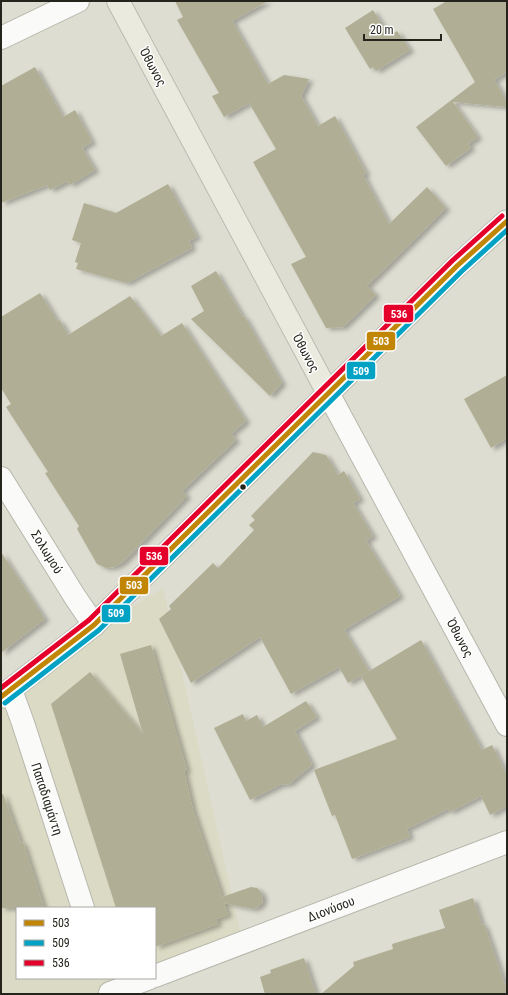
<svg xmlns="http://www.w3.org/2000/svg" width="508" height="995" font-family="'Roboto Condensed',sans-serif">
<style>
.built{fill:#dbdac4}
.building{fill:#b0ae94;filter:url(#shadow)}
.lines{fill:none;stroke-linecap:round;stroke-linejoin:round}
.minor-casing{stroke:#b8b7ad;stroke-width:24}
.major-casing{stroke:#bbbbb4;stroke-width:24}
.minor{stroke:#fafaf8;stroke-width:22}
.major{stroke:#eaeade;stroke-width:22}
.bus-1-casing{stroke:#fff;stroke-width:8}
.bus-2-casing{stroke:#fff;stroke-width:8}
.bus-3-casing{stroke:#fff;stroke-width:8}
.bus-1{stroke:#c28607;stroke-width:5}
.bus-2{stroke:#02a2c5;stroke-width:5}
.bus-3{stroke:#e4002b;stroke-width:5}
.bus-dot{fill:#25241c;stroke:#fff;stroke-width:1.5}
.labels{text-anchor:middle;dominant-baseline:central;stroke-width:3;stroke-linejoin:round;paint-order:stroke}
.street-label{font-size:13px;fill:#25241c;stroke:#fff}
.line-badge{stroke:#fff;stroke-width:1.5}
.badge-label{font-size:11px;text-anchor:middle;font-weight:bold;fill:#fff}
</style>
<defs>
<filter id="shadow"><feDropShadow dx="4.5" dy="2.5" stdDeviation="2" flood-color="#0004"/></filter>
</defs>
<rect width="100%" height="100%" fill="#deddd1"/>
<!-- built -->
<path class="built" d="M 163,588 L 240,931 L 155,966 L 155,908 L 17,908 L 17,978 L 130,978 L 136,994 L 1,994 L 1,687 Z"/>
<!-- building -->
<path class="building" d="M 175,1 L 268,1 L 232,21 L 268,84 L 284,75 L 309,79 L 301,96 L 318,126 L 335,116 L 366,173 L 363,175 L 389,224 L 427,187 L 446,208 L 367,286 L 376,295 L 343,327 L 326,328 L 291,264 L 306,257 L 253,162 L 276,149 L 249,103 L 224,117 L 212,96 L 219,93 L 177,20 L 183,17 Z
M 447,1 L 507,1 L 507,72 L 494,80 L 507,102 L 507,107 L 453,102 L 478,137 L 468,144 L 471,148 L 446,166 L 416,127 L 475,82 L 433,9 Z
M 373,10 L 389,36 L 397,31 L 410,50 L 376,71 L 373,67 L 370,69 L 345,28 Z
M 35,67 L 63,117 L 75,110 L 92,142 L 82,148 L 95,170 L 70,185 L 68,181 L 50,190 L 47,185 L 1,203 L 1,86 Z
M 168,184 L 197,237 L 189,241 L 192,248 L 127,283 L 76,269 L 78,263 L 75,262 L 81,243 L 72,240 L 84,203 L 116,213 Z
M 216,271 L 243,317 L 244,316 L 282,383 L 270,396 L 191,319 L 204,311 L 191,286 Z
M 40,293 L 58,322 L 59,319 L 68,335 L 130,296 L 161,336 L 182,323 L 246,421 L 231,434 L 236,440 L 182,491 L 187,496 L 122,563 L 114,567 L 106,568 L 97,564 L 77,529 L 79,526 L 45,473 L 48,472 L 6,407 L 11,404 L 1,388 L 1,317 Z
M 507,375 L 507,438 L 491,448 L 464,399 Z
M 313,452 L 326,455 L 338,475 L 344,471 L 360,499 L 353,503 L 373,536 L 366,541 L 400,596 L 344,630 L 369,671 L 348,683 L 339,667 L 291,694 L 260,637 L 191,683 L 159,619 L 171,609 L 169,606 L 213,563 L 218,568 L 254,530 L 249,525 L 255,520 L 251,516 Z
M 1,552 L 45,619 L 1,653 Z
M 421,640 L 482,750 L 492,745 L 507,776 L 507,806 L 490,815 L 481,796 L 450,812 L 448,809 L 407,829 L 410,837 L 352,859 L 335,815 L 332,816 L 314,770 L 397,739 L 361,676 Z
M 151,645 L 187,771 L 184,771 L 193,810 L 222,897 L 251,887 L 257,888 L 261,892 L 263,897 L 262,903 L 258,907 L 253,909 L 224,903 L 228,915 L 216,919 L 218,924 L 155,947 L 155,908 L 116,908 L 51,704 L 90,672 L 143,734 L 120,654 Z
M 306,701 L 317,717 L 295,731 L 312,765 L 289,784 L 280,785 L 250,800 L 214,728 L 243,714 L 246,721 L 257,715 L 263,727 Z
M 3,794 L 21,843 L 23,842 L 44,908 L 1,908 L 1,795 Z
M 473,898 L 482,925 L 484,924 L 507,991 L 507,994 L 321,994 L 354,966 L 353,962 L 393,949 L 392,944 L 445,928 L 439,910 Z
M 304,958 L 316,994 L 265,994 L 260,977 L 271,973 L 270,970 Z"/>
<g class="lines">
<!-- minor casing -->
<g class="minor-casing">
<path id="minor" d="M 1,38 L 78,1
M 328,393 L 507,725
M 1,478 L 75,597 L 94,625
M 11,690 L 23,723 L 83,908
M 155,976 L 507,842
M 110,993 L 150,978"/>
</g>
<!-- major casing -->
<g class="major-casing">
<path id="major" d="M 118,1 L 328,393
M 1,697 L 94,625 L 457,266 L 507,221"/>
</g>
<!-- minor -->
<use href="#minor" class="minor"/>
<!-- major -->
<use href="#major" class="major"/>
<!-- bus-1 casing -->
<g class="bus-1-casing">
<path id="bus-1" d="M 1,697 L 94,625 L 457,266 L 507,221"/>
</g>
<!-- bus-2 casing -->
<g class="bus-2-casing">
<path id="bus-2" d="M 5,703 L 99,630 L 462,271 L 507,230"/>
</g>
<!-- bus-3 casing -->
<g class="bus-3-casing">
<path id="bus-3" d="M 1,688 L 89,620 L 452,261 L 502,216"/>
</g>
<!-- bus-1 -->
<use href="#bus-1" class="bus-1"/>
<!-- bus-2 -->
<use href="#bus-2" class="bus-2"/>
<!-- bus-3 -->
<use href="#bus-3" class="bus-3"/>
</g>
<!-- markers -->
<circle class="bus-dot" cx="243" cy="487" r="3.5"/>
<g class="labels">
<!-- street labels -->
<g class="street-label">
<text transform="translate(153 67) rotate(62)">Όθωνος</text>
<text transform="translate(306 353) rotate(62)">Όθωνος</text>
<text transform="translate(47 552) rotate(58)">Σολωμού</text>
<text transform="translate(460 638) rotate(62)">Όθωνος</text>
<text transform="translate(47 799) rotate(72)">Παπαδιαμάντη</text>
<text transform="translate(331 909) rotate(-21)">Διονύσου</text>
</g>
</g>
<g class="line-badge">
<rect x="383" y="304" width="31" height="19" rx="4" fill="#e4002b"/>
<rect x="366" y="331" width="30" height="20" rx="4" fill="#c28607"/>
<rect x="346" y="361" width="30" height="19" rx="4" fill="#02a2c5"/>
<rect x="139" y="546" width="30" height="20" rx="4" fill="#e4002b"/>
<rect x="119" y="576" width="30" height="19" rx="4" fill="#c28607"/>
<rect x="101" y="604" width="30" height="19" rx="4" fill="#02a2c5"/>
</g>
<g class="badge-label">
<text x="399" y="318">536</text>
<text x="381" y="345">503</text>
<text x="361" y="375">509</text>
<text x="154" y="560">536</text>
<text x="134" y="589">503</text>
<text x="116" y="617">509</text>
</g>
<!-- border -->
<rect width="508" height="995" fill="none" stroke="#25241c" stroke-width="4"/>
<!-- legend -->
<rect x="16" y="907" width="140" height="72" fill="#ffffff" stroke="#a8a7a4"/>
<rect x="24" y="920" width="20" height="6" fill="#c28607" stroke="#a8a7a4"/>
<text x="52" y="927" font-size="12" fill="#25241c">503</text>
<rect x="24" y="940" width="20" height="6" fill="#02a2c5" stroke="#a8a7a4"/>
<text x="52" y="947" font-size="12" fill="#25241c">509</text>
<rect x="24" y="960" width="20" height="6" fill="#e4002b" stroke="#a8a7a4"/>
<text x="52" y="967" font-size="12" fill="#25241c">536</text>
<!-- scale -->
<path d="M364 34v6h77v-6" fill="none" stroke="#25241c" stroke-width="2"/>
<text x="370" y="34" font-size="12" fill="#25241c" stroke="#ffffff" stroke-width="3" paint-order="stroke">20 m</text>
</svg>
